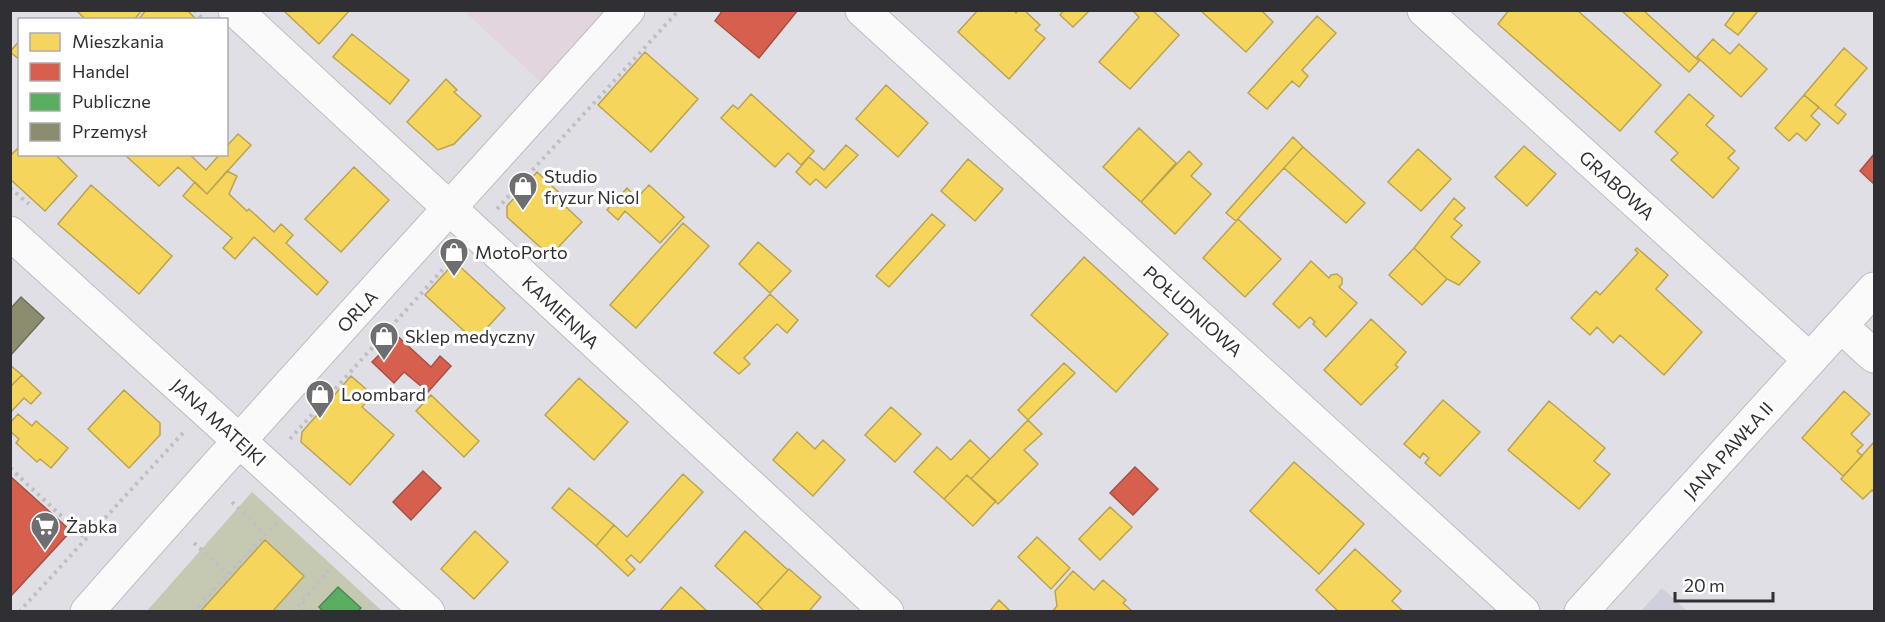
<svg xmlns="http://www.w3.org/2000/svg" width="1885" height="622" font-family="Commissioner,sans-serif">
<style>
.commercial{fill:#e2d5de}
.built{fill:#d0d0dc}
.green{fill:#c5c9b2}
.homes{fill:#f6d55c;stroke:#bba450;stroke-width:1.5}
.shops{fill:#d6604d;stroke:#a45246;stroke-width:1.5}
.public{fill:#5aae61;stroke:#4d8854;stroke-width:1.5}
.industry{fill:#8c8c6e;stroke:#70705d;stroke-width:1.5}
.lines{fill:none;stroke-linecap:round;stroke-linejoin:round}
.minor-casing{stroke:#bdbdc2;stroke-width:35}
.path{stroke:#c0c0c3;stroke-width:4;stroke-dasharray:3 4.5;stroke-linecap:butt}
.minor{stroke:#fafafb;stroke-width:33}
.labels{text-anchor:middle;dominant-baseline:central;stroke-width:6;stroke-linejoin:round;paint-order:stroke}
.poi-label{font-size:18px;fill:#303034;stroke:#fff;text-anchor:start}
.street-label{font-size:18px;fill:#303034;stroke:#fff}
</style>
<rect width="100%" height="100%" fill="#dfdfe5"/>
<!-- commercial -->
<path class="commercial" d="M 464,11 L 629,11 L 554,94 Z"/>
<!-- built -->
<path class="built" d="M 1662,588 L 1687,611 L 1641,611 Z"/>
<!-- green -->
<path class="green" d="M 252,492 L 382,611 L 146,612 Z"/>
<!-- homes -->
<path class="homes" d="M 76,10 L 142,10 L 134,20 L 86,20 Z
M 146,10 L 187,10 L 197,20 L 138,20 Z
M 283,10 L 350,10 L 319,44 Z
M 978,10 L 1014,10 L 1016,13 L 1018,10 L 1024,10 L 1040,25 L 1035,30 L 1045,38 L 1009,79 L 958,32 Z
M 1064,10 L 1090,10 L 1073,27 L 1060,15 Z
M 1132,10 L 1152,10 L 1179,35 L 1130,89 L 1099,62 L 1139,17 Z
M 1200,10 L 1261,10 L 1273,22 L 1246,52 Z
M 1509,10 L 1577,10 L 1661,85 L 1620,131 L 1498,24 Z
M 1621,10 L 1643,10 L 1699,61 L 1689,72 Z
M 1736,10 L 1759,10 L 1738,35 L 1725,25 Z
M 1317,16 L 1336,33 L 1302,70 L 1308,76 L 1299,87 L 1292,81 L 1267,109 L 1248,93 Z
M 352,34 L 409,80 L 390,104 L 333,57 Z
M 1713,39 L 1730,54 L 1739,44 L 1767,69 L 1741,97 L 1697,57 Z
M 20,40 L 20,60 L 10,52 Z
M 1844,48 L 1867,68 L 1835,105 L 1846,114 L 1838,124 L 1804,95 Z
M 645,52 L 698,99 L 651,152 L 598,105 Z
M 446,79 L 457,90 L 454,92 L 481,116 L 454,144 L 438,150 L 407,122 Z
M 886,85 L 928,123 L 898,157 L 856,119 Z
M 751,94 L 814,151 L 801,165 L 788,153 L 775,167 L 721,118 L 733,105 L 738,109 Z
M 1689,94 L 1714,116 L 1706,125 L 1735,151 L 1728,158 L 1739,168 L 1713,198 L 1671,160 L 1678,153 L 1655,132 Z
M 1804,95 L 1819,107 L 1811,116 L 1820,124 L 1806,141 L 1797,133 L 1789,141 L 1775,128 Z
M 1139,128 L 1176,163 L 1141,202 L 1103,167 Z
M 238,134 L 251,145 L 207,194 L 178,167 L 159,186 L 124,154 L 189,154 L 206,170 L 220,154 L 226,154 L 226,147 Z
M 1293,137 L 1303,147 L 1236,221 L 1226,213 Z
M 846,145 L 858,155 L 826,188 L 816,179 L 810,185 L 796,172 L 809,157 L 824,170 Z
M 20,146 L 20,154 L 55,154 L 77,176 L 45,211 L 10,179 L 10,156 Z
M 1524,146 L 1556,174 L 1527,206 L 1495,177 Z
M 1303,147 L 1365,203 L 1346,223 L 1284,168 Z
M 1418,149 L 1451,179 L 1421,211 L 1388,182 Z
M 1189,151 L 1202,164 L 1191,176 L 1211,194 L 1175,234 L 1141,202 Z
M 968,159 L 1003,189 L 975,221 L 941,191 Z
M 354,167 L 389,200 L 341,252 L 305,219 Z
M 227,171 L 237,176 L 229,194 L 247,211 L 249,209 L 274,232 L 281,224 L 293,235 L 286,243 L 328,282 L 317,295 L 254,237 L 235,259 L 223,248 L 232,238 L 183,196 L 195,182 L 207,194 Z
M 537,172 L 568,201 L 564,205 L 582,222 L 550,256 L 507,217 L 507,206 Z
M 91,185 L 172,256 L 139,294 L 58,224 Z
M 649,185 L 684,217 L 660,243 L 625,211 L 618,220 L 607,210 L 627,188 L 637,198 Z
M 1454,198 L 1465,208 L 1454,219 L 1462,225 L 1451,237 L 1480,262 L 1459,285 L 1447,279 L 1414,248 Z
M 932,214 L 945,225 L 889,287 L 876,276 Z
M 1238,219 L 1281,259 L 1245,297 L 1203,258 Z
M 683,223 L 709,246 L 636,328 L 610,305 Z
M 758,242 L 791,271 L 770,293 L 739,264 Z
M 1414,248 L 1447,279 L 1422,305 L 1389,275 Z
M 1637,248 L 1668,275 L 1656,289 L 1702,332 L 1664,375 L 1620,335 L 1613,343 L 1597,327 L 1590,335 L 1571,318 L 1596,291 L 1600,295 L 1638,253 L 1635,250 Z
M 1084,257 L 1168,334 L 1116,392 L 1031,315 Z
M 1311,261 L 1329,278 L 1331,275 L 1337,274 L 1342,278 L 1342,284 L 1339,287 L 1357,303 L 1326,337 L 1313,324 L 1315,322 L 1310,317 L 1299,328 L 1273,304 Z
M 455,262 L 505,308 L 475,341 L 425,295 Z
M 770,294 L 798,320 L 787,333 L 777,324 L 744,358 L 750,364 L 739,374 L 714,353 Z
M 1371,319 L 1406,352 L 1395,365 L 1398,367 L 1361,405 L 1324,370 Z
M 1064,363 L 1075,373 L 1028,420 L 1018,410 Z
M 10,365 L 22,375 L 10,387 Z
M 22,375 L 41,393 L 31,404 L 24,398 L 10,413 L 10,387 Z
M 351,376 L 373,395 L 362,407 L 394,435 L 350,485 L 301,442 L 302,432 Z
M 579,378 L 628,422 L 594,460 L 545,415 Z
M 124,390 L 160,423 L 160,435 L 129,468 L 88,429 Z
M 1844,391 L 1870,414 L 1851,434 L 1863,445 L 1857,451 L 1862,456 L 1843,476 L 1802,438 Z
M 431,395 L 479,441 L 464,457 L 416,411 Z
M 1443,400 L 1480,432 L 1440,476 L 1425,463 L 1429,458 L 1423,453 L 1420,458 L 1404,444 Z
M 1549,401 L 1605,448 L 1594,461 L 1610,474 L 1579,509 L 1508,450 Z
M 891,407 L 921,434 L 895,462 L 865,435 Z
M 18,414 L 32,426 L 36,421 L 68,448 L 51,468 L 40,459 L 37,462 L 16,443 L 19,439 L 10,431 L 10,423 Z
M 1028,420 L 1042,434 L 1024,450 L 1038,464 L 998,504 L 971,479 Z
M 797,432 L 815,449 L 823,440 L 845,460 L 813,496 L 773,460 Z
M 970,440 L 990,459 L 971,479 L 967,475 L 944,499 L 914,472 L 937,447 L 951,460 Z
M 1874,442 L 1874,492 L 1872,490 L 1863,499 L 1841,479 Z
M 1294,462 L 1364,524 L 1319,574 L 1250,511 Z
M 683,474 L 703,492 L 640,563 L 631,555 L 626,560 L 635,569 L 628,576 L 596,546 L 614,525 L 627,537 Z
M 967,475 L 996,501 L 973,526 L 944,499 Z
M 569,488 L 614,525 L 596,546 L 552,508 Z
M 1110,507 L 1132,527 L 1100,560 L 1079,539 Z
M 475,531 L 508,562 L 474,599 L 441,569 Z
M 745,531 L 788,570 L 757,604 L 715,566 Z
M 1037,537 L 1070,568 L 1051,589 L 1018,557 Z
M 265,540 L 304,576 L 272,612 L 200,612 Z
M 1355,549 L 1401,591 L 1392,601 L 1404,612 L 1339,612 L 1316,590 Z
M 789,569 L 821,597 L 810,610 L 812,612 L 765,612 L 757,604 Z
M 1073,571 L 1094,590 L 1103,580 L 1126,600 L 1123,603 L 1133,612 L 1052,612 L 1057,606 L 1055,591 Z
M 681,587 L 708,612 L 659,612 Z
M 999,600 L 1011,612 L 989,612 Z"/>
<!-- shops -->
<path class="shops" d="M 723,10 L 798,10 L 759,58 L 715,21 Z
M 1874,154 L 1874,184 L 1860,171 Z
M 392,331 L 431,367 L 440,356 L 451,366 L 428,392 L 404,372 L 394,383 L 372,362 L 383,351 L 378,347 Z
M 1135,467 L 1158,489 L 1133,515 L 1110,493 Z
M 423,471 L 441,488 L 411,520 L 393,502 Z
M 10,476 L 71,531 L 10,597 Z"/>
<!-- public -->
<path class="public" d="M 338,587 L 361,608 L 357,612 L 324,612 L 319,607 Z"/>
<!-- industry -->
<path class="industry" d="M 21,297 L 44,318 L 10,356 L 10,309 Z"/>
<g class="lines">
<!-- minor casing -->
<g class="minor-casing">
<path id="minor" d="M 235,10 L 887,612
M 862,10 L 1523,612
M 1424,10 L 1810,360
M 10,233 L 428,612
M 1841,326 L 1874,356
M 87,612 C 265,409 448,211 628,10
M 1581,612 L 1874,289"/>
</g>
<!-- path -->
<path class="path" d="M 194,10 L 202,18
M 10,188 L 29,204
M 497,209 L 679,10
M 290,439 L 454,257
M 10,468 L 86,539
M 232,502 L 265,534
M 194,543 L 228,574
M 303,601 L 304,612
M 19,612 L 183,433
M 193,612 L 279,520
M 293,612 L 331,568
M 364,612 L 371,604"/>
<!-- minor -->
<use href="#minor" class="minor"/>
</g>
<!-- icons -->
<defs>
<g id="shop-pin" transform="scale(1.5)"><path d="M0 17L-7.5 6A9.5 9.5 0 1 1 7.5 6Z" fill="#6d6d72" stroke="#fff"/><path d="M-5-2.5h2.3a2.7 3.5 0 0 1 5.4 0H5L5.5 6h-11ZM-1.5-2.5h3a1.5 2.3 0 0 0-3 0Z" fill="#fff"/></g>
<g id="supermarket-pin" transform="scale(1.5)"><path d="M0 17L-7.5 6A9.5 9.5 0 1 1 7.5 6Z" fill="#6d6d72" stroke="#fff"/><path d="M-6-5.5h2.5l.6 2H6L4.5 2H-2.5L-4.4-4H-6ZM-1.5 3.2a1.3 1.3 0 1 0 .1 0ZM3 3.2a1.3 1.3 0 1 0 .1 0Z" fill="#fff"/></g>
</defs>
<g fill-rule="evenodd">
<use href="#shop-pin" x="523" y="186"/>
<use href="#shop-pin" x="454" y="252"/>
<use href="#shop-pin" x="384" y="336"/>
<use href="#shop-pin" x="320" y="394"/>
<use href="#supermarket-pin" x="45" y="526"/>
</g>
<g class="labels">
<!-- poi labels -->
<g class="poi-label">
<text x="544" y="176">Studio<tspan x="544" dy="21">fryzur Nicol</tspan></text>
<text x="475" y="252">MotoPorto</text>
<text x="405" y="336">Sklep medyczny</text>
<text x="341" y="394">Loombard</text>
<text x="66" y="526">Żabka</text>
</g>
<!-- street labels -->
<g class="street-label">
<text transform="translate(1617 185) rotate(42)">GRABOWA</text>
<text transform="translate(357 311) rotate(-47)">ORLA</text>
<text transform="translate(1193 311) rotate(42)">POŁUDNIOWA</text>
<text transform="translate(561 312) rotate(43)">KAMIENNA</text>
<text transform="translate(219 422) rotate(42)">JANA MATEJKI</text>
<text transform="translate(1728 450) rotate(-48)">JANA PAWŁA II</text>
</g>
</g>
<!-- border -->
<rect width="1885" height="622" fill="none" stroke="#303034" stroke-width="24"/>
<!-- legend -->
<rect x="18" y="18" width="210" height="138" fill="#ffffff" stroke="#acacae" stroke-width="1.5"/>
<rect x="30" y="33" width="30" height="18" fill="#f6d55c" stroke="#acacae" stroke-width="1.5"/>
<text x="72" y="48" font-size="18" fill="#303034">Mieszkania</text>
<rect x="30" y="63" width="30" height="18" fill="#d6604d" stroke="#acacae" stroke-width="1.5"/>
<text x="72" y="78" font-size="18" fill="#303034">Handel</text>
<rect x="30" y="93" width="30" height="18" fill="#5aae61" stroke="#acacae" stroke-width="1.5"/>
<text x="72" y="108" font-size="18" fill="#303034">Publiczne</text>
<rect x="30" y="123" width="30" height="18" fill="#8c8c6e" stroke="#acacae" stroke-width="1.5"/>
<text x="72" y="138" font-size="18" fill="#303034">Przemysł</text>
<!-- scale -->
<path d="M1675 592v9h98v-9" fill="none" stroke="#303034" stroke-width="3"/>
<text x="1684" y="592" font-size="18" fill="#303034" stroke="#ffffff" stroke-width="4.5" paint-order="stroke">20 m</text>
</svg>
